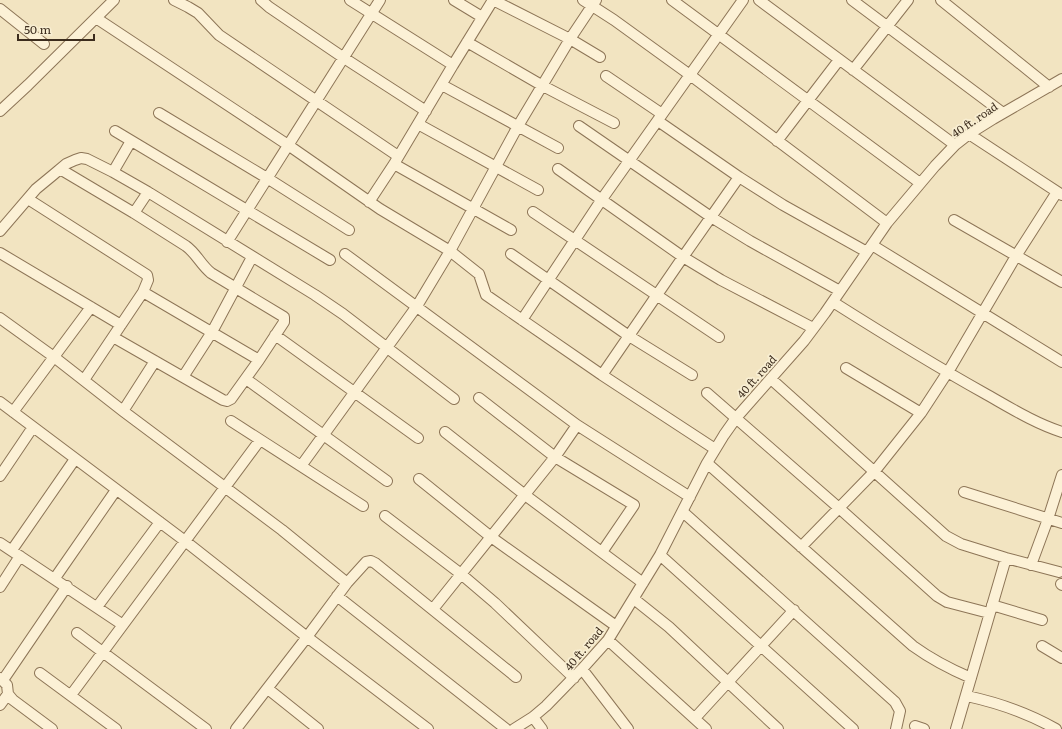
<svg xmlns="http://www.w3.org/2000/svg" width="1062" height="729" font-family="Literata,serif">
<style>
.lines{fill:none;stroke-linecap:round;stroke-linejoin:round}
.minor-casing{stroke:#8d7557;stroke-width:12}
.minor{stroke:#fcf1d6;stroke-width:10}
.labels{text-anchor:middle;dominant-baseline:central;stroke-width:3.5;stroke-linejoin:round;paint-order:stroke}
.street-label{font-size:11px;fill:#3c2c1d;stroke:#f8eed2}
</style>
<rect width="100%" height="100%" fill="#f2e4c1"/>
<g class="lines">
<!-- minor casing -->
<g class="minor-casing">
<path id="minor" d="M 174,0 L 188,7 L 198,13 L 219,35 L 398,156
M 261,0 L 269,7 L 344,58 L 426,111
M 350,0 L 453,65 L 394,164 L 369,202
M 454,0 L 482,17
M 493,0 L 570,39 L 600,57
M 583,0 L 614,20 L 690,75 L 887,223
M 672,0 L 920,183
M 759,0 L 955,145
M 852,0 L 1003,113
M 941,0 L 1049,87
M 0,9 L 44,44
M 96,18 L 288,145 L 380,209 L 450,251 L 479,274 L 486,295 L 602,375 L 715,449
M 467,42 L 543,86 L 614,123
M 453,65 L 493,0
M 853,70 L 908,0
M 606,76 L 662,114
M 442,85 L 558,148
M 0,111 L 28,85 L 114,0
M 159,113 L 267,178 L 349,230
M 658,121 L 739,177 L 783,205 L 867,252
M 418,124 L 538,190
M 579,126 L 711,217 L 750,241 L 840,291
M 115,131 L 330,260
M 969,134 L 1062,195
M 777,141 L 839,60
M 394,164 L 511,230
M 60,169 L 134,213 L 186,246 C 196,253 201,265 211,273 L 284,317 L 284,322 L 259,360 L 231,399 L 227,401 L 223,400 L 113,337
M 558,169 L 683,257 L 721,280 L 813,328
M 113,172 L 131,141
M 28,199 L 147,275 L 148,280 L 143,292 L 84,380
M 533,212 L 719,337
M 134,213 L 148,192
M 954,220 L 1062,282
M 0,231 L 36,189 L 53,175 L 66,164 L 75,160 L 81,158 L 87,159 L 113,172 L 148,192 L 315,295 L 343,314 L 454,399
M 227,242 L 380,0
M 872,245 L 1062,362
M 0,253 L 121,325
M 345,254 L 577,425 L 690,497
M 511,254 L 629,336 L 692,375
M 143,292 L 259,360
M 833,302 C 882,333 932,364 984,393 C 1009,407 1034,423 1062,432
M 0,318 L 54,357 L 123,411 L 282,530 L 347,583
M 522,320 L 602,199 L 743,0
M 275,335 L 418,438
M 846,368 L 921,413
M 602,375 L 683,257 L 739,177
M 183,377 L 212,332 L 252,257
M 246,379 L 387,481
M 771,379 L 946,536 L 961,544 L 1006,558 L 1059,572
M 707,393 L 839,508 L 937,596 L 947,602 L 989,613
M 479,398 L 555,457 L 634,505 L 602,552
M 0,402 L 185,541 L 307,637 L 428,729
M 123,411 L 155,361
M 13,412 L 91,307
M 231,421 L 363,506
M 445,432 L 525,495 L 643,583
M 707,463 L 913,646 C 931,659 950,669 971,678
M 301,466 L 417,306 L 450,251 L 518,126 L 570,39 L 596,0
M 0,476 L 33,427
M 419,479 L 491,537 L 616,626
M 964,492 L 1062,523
M 683,512 L 895,702 L 900,711 L 896,729
M 385,516 L 461,574 L 495,603 L 574,678
M 0,543 L 123,625
M 801,547 L 874,472 L 921,413 L 951,367 L 1016,256 L 1057,192
M 12,550 L 75,459
M 660,555 L 853,729
M 1031,565 L 1048,519 L 1062,475
M 55,578 L 116,490
M 1061,584 L 1062,585
M 0,587 L 20,556
M 337,596 L 506,729
M 634,599 L 669,627 L 778,729
M 992,605 L 1042,620
M 97,607 L 160,522
M 433,609 L 555,457 L 577,425
M 77,633 L 206,729
M 608,640 L 706,729
M 1042,646 L 1062,658
M 582,669 L 628,729
M 40,673 L 116,729
M 0,678 L 7,685 L 8,694 L 13,700 L 52,729
M 3,680 L 67,586
M 268,689 L 318,729
M 71,695 L 260,440
M 967,696 C 999,703 1028,713 1056,729
M 0,705 L 8,694
M 533,717 L 542,729
M 695,718 L 794,610
M 915,726 L 924,729
M 236,729 L 307,637 L 347,583 L 366,562 L 371,561 L 375,563 L 516,677
M 514,729 L 533,717 L 546,706 L 582,669 L 608,640 L 660,555 L 707,463 L 724,435 L 736,418 L 804,341 L 825,313 L 887,223 L 935,166 L 955,145 L 969,134 L 993,119 L 1062,79
M 956,729 L 1006,558"/>
</g>
<!-- minor -->
<use href="#minor" class="minor"/>
</g>
<g class="labels">
<!-- street labels -->
<g class="street-label">
<text transform="translate(974 119) rotate(-34)">40 ft. road</text>
<text transform="translate(756 376) rotate(-48)">40 ft. road</text>
<text transform="translate(583 648) rotate(-50)">40 ft. road</text>
</g>
</g>
<!-- scale -->
<path d="M18 34v6h76v-6" fill="none" stroke="#3c2c1d" stroke-width="2"/>
<text x="24" y="34" font-size="12" fill="#3c2c1d" stroke="#f8eed2" stroke-width="3" paint-order="stroke">50 m</text>
</svg>
